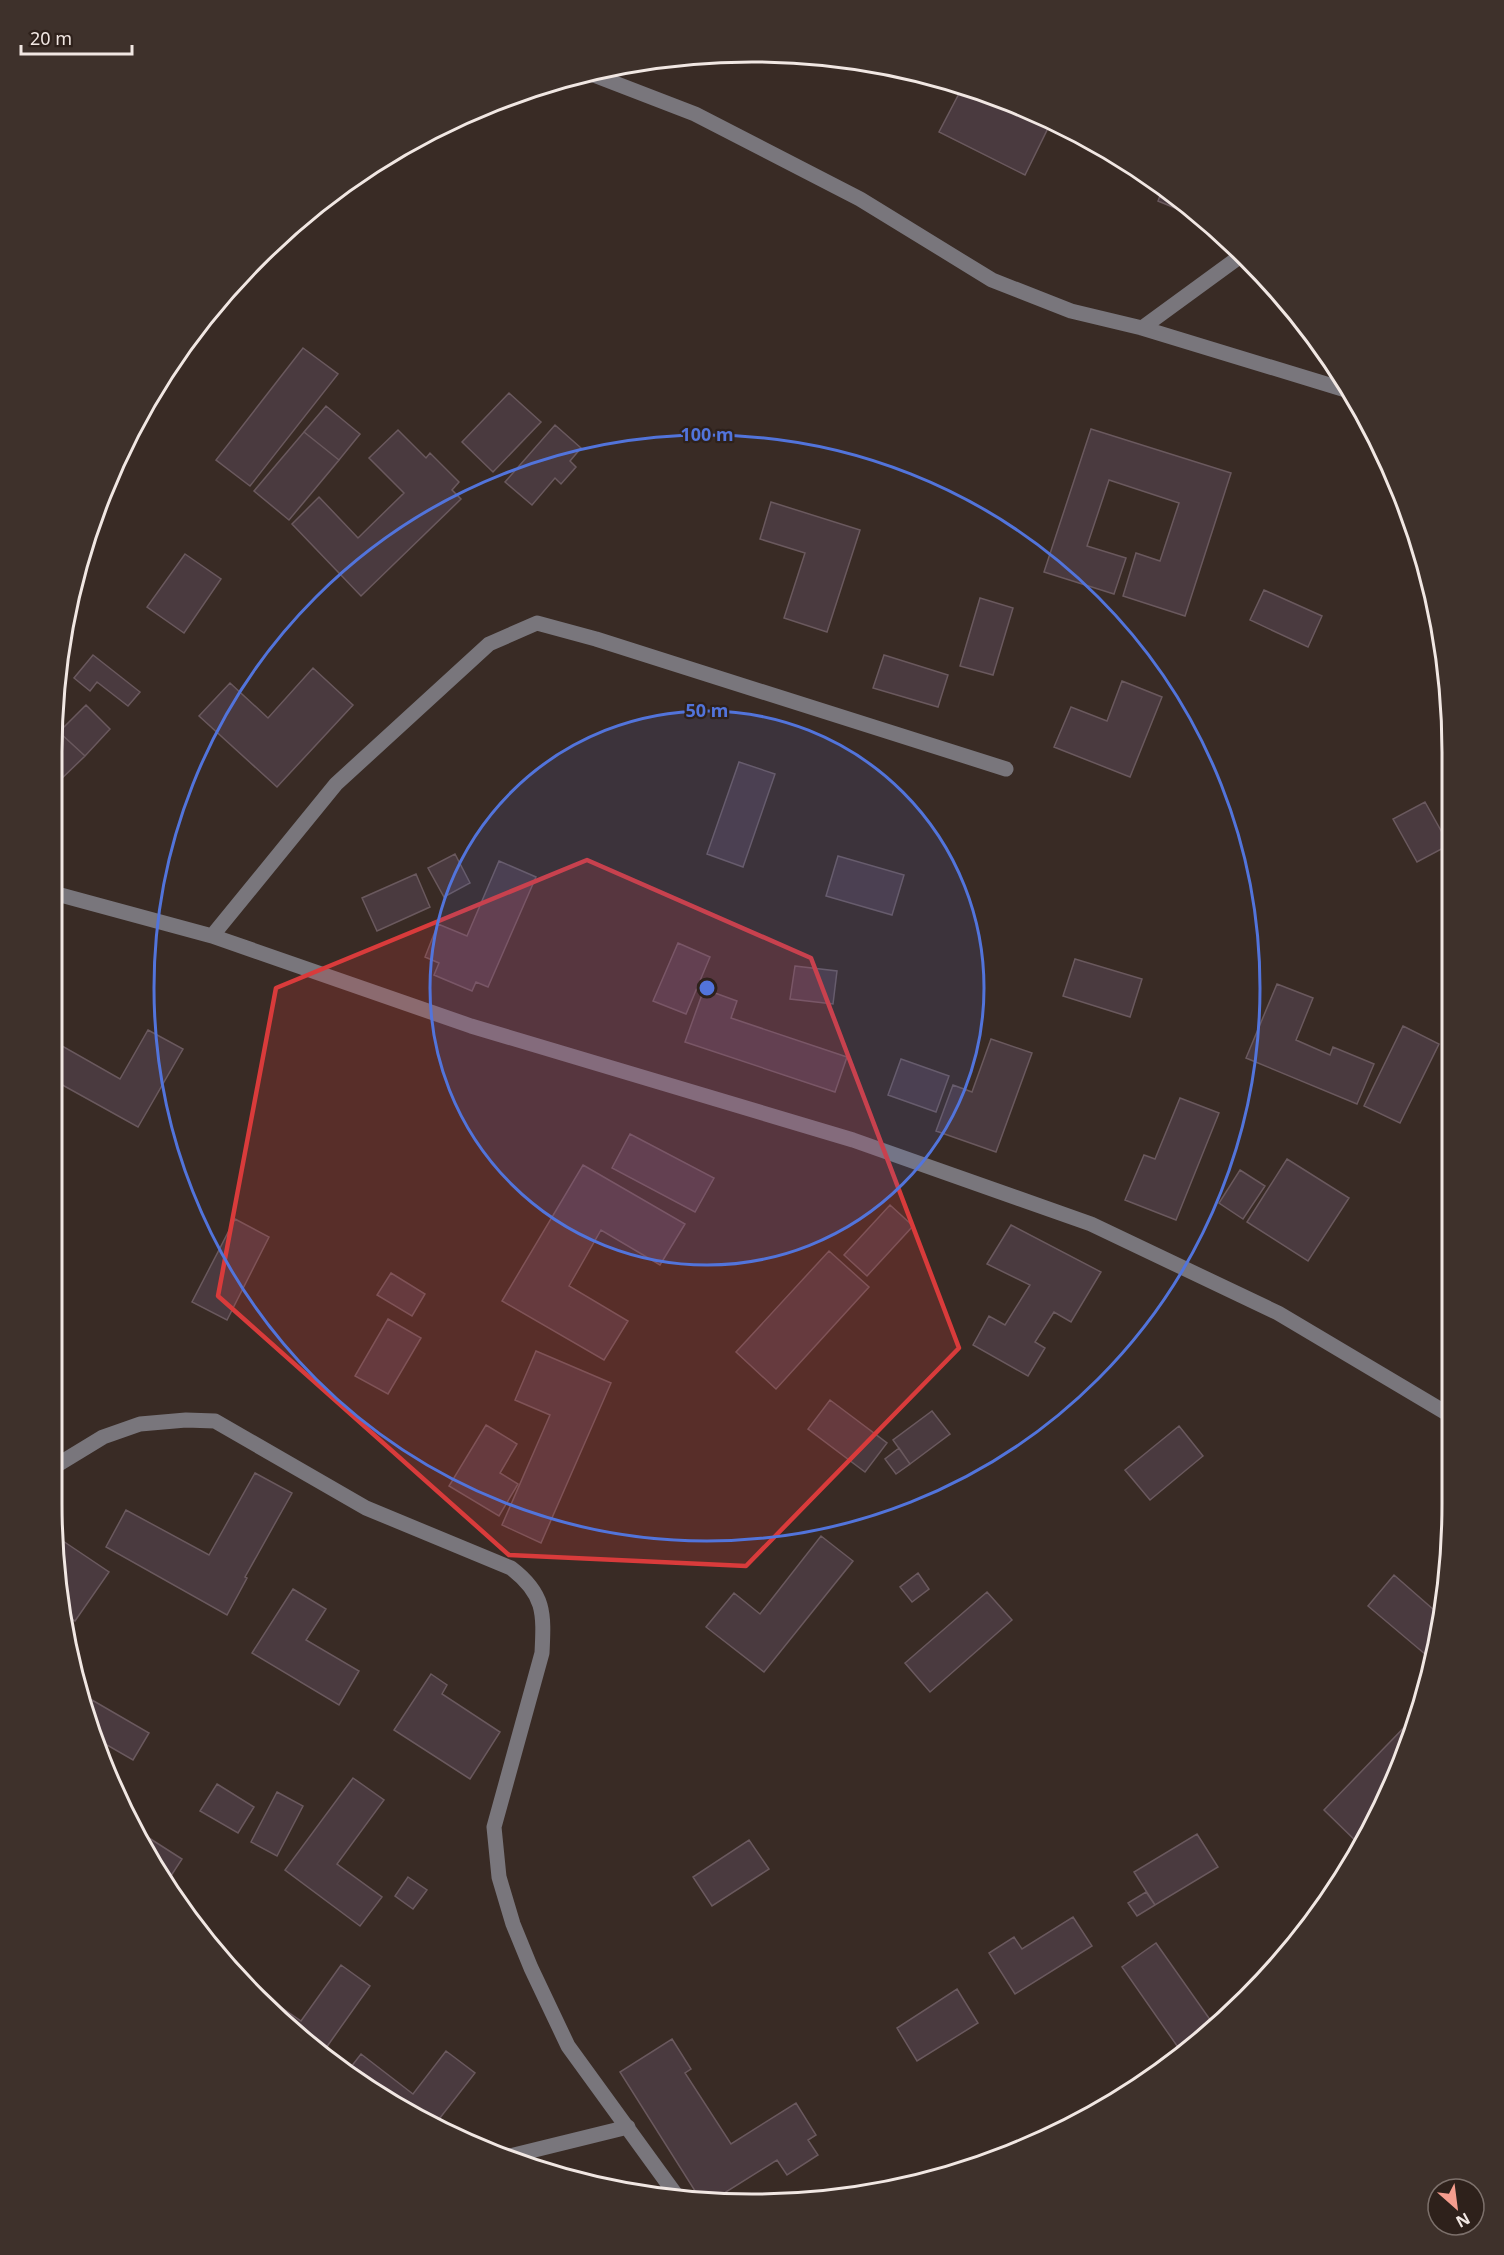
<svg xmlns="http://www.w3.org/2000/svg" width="1504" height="2255" font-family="'Noto Sans',sans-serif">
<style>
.building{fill:#4a3a3f;stroke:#6a595e;stroke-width:1.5}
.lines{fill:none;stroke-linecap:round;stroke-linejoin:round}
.minor{stroke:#79767c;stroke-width:15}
.marked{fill:#d93b3b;fill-opacity:0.2;stroke:#d93b3b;stroke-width:4.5;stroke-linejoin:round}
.ring{fill:none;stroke:#5274db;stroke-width:3}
.rim{fill:none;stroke:#f1e7e3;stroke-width:3}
.centre{fill:#5274db;stroke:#2e211b;stroke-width:3}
.ring-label{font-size:18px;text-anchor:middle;font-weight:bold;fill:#5274db;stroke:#2e211b;stroke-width:4.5;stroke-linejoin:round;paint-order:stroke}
</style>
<rect width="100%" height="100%" fill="#392b25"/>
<!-- building -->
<path class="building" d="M 963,86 L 995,102 L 997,97 L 1051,122 L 1025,175 L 939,132 Z
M 1163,188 L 1194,210 L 1192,215 L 1158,201 Z
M 303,348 L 338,374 L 250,486 L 216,460 Z
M 509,393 L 541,422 L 493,472 L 462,442 Z
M 326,406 L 360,434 L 339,460 L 304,432 Z
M 555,425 L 581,448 L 570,461 L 576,467 L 561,484 L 555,478 L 532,505 L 505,482 Z
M 1091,429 L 1231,473 L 1185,616 L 1123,596 L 1136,553 L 1160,561 L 1179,503 L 1109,480 L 1087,546 L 1126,558 L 1114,594 L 1044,572 Z
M 398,430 L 426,458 L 430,453 L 459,482 L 452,490 L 461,499 L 361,596 L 292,524 L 319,497 L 358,538 L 404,493 L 369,458 Z
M 304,432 L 339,460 L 289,520 L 254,491 Z
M 771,502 L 860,530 L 827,632 L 784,618 L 805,553 L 760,539 Z
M 185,554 L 221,579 L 184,633 L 147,607 Z
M 1264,590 L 1322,616 L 1308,647 L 1250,620 Z
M 980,598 L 1013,608 L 993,675 L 960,666 Z
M 93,655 L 140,692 L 128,706 L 97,682 L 90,691 L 74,678 Z
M 884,655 L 948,675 L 938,707 L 873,688 Z
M 313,668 L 353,705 L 277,787 L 199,716 L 230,683 L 268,718 Z
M 1122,681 L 1162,697 L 1130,777 L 1054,747 L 1071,707 L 1107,721 Z
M 86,705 L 110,729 L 85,756 L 59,732 Z
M 59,732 L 85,756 L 57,783 L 57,734 Z
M 739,762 L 775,774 L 743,867 L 707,854 Z
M 1425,802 L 1449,845 L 1417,862 L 1393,819 Z
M 455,854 L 470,883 L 444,897 L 428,868 Z
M 838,856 L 904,875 L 892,915 L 826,896 Z
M 499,861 L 536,877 L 488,987 L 476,982 L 472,991 L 434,975 L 439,963 L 425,957 L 438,924 L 467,936 Z
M 416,874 L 430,907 L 377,931 L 362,898 Z
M 678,943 L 710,957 L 686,1014 L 653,1001 Z
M 1075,959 L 1142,979 L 1130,1017 L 1063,996 Z
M 795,966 L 837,971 L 833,1004 L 790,999 Z
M 1277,984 L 1313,998 L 1296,1040 L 1330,1055 L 1333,1047 L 1374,1064 L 1357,1104 L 1246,1058 Z
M 704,989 L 737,1001 L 731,1018 L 847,1057 L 835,1092 L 685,1042 Z
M 1403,1026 L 1439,1044 L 1400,1123 L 1364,1106 Z
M 148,1030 L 183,1049 L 138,1127 L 57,1082 L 57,1043 L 120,1079 Z
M 991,1039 L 1032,1053 L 996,1152 L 936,1131 L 953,1085 L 972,1092 Z
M 901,1059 L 949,1076 L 936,1112 L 888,1095 Z
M 1180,1098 L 1219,1113 L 1176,1220 L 1125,1200 L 1144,1155 L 1155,1159 Z
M 630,1134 L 714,1178 L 695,1212 L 612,1168 Z
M 1287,1159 L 1349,1198 L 1308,1261 L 1247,1222 Z
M 583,1165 L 685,1224 L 660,1265 L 601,1230 L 569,1286 L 628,1321 L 604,1360 L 502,1301 Z
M 1240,1170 L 1265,1186 L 1243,1219 L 1219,1203 Z
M 890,1205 L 913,1226 L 867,1276 L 844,1255 Z
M 235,1219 L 269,1237 L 227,1320 L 192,1302 Z
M 1011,1225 L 1101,1272 L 1071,1322 L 1054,1312 L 1035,1342 L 1045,1348 L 1028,1376 L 973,1345 L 989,1316 L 1005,1325 L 1030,1285 L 987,1264 Z
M 829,1251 L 869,1287 L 776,1389 L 736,1352 Z
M 391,1273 L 425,1294 L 412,1316 L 377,1295 Z
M 388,1319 L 421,1338 L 388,1394 L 355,1376 Z
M 536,1351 L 611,1383 L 541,1543 L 502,1525 L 550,1415 L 515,1400 Z
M 830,1400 L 887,1443 L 865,1472 L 808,1429 Z
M 932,1411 L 950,1434 L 910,1464 L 893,1440 Z
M 486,1425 L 517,1444 L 500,1473 L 518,1484 L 499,1516 L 449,1486 Z
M 1179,1426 L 1203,1456 L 1150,1500 L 1125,1470 Z
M 899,1448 L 910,1464 L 896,1474 L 885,1459 Z
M 255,1473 L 292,1493 L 245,1577 L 247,1578 L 227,1615 L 106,1547 L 126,1510 L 209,1555 Z
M 821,1536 L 853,1561 L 764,1672 L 706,1627 L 734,1593 L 760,1614 Z
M 57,1537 L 109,1572 L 75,1621 L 61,1613 L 57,1595 Z
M 918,1573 L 929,1589 L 912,1602 L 900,1587 Z
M 1394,1575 L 1434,1610 L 1447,1595 L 1432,1660 L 1368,1606 Z
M 293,1589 L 326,1609 L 306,1640 L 359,1671 L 339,1705 L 252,1653 Z
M 987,1592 L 1012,1620 L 930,1692 L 905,1663 Z
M 431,1674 L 447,1685 L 442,1694 L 500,1732 L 470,1779 L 394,1730 Z
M 92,1700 L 149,1733 L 133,1760 L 93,1737 L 85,1713 Z
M 1420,1711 L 1416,1728 L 1386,1800 L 1383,1803 L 1384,1805 L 1381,1813 L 1360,1845 L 1324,1810 Z
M 353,1778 L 384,1800 L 337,1864 L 382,1897 L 360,1926 L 285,1870 Z
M 217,1784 L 254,1807 L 238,1833 L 200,1811 Z
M 277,1792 L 303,1806 L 277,1856 L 251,1842 Z
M 1197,1834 L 1218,1867 L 1155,1905 L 1134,1872 Z
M 149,1838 L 182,1859 L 165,1885 L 145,1844 Z
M 749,1840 L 769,1869 L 712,1906 L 693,1877 Z
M 408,1877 L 427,1890 L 413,1909 L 395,1896 Z
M 1146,1892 L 1155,1905 L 1137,1916 L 1128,1903 Z
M 1073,1917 L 1092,1946 L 1015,1994 L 989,1953 L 1014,1937 L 1022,1949 Z
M 1156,1943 L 1216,2028 L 1182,2053 L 1122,1967 Z
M 341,1965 L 370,1986 L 321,2055 L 257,1995 L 259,1992 L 301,2021 Z
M 957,1989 L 978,2023 L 917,2061 L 897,2028 Z
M 672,2039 L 691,2069 L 685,2073 L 731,2144 L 796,2103 L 816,2135 L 808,2140 L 818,2155 L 787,2175 L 777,2160 L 710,2202 L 702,2202 L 620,2072 Z
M 446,2051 L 475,2073 L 436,2123 L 347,2072 L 361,2054 L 413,2094 Z"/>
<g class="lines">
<!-- minor -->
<path class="minor" d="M 586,72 L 695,114 L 860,199 L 992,280 L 1071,311 L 1142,328 L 1349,391
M 1142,328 L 1242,255
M 57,894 L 212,936 L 471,1026 L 853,1140 L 1091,1224 L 1278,1313 L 1448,1414
M 212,936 L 336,784 L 489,644 L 537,623 L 596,639 L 1006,769
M 57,1465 L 103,1437 L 140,1424 L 186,1420 L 215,1421 L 366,1508 L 511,1568 C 545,1594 544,1613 542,1653 L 494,1827 L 499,1877 L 513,1924 L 531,1968 L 568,2046 L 679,2199
M 506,2157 L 628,2127"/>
</g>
<!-- marked area -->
<path class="marked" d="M 587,860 L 811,958 L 959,1348 L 746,1566 L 509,1555 L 218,1296 L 276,988 Z"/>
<!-- distance rings -->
<circle cx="707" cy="988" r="277" fill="#5274db" fill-opacity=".12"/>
<g class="ring">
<circle cx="707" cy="988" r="277"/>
<circle cx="707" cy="988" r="553"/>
</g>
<!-- crop -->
<path d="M0 0H1504V2255H0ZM752 62H752A690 690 0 0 1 1442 752V1504A690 690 0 0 1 752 2194H752A690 690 0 0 1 62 1504V752A690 690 0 0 1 752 62Z" fill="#3e312b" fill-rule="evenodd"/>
<path class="rim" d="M752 62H752A690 690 0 0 1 1442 752V1504A690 690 0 0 1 752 2194H752A690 690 0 0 1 62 1504V752A690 690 0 0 1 752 62Z"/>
<circle cx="707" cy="988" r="9" class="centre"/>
<g class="ring-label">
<text x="707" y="441">100 m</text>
<text x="707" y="717">50 m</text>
</g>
<!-- north arrow -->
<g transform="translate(1456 2207) rotate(152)"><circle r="28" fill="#2e211b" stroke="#7c706b" stroke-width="1.5"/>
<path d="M0-4.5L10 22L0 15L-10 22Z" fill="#f59d8e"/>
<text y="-9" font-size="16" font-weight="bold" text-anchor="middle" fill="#f1e7e3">N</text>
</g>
<!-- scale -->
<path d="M21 45v9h111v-9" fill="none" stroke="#f1e7e3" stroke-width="3"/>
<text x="30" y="45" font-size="18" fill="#f1e7e3" stroke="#2e211b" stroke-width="4.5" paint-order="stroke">20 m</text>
</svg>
